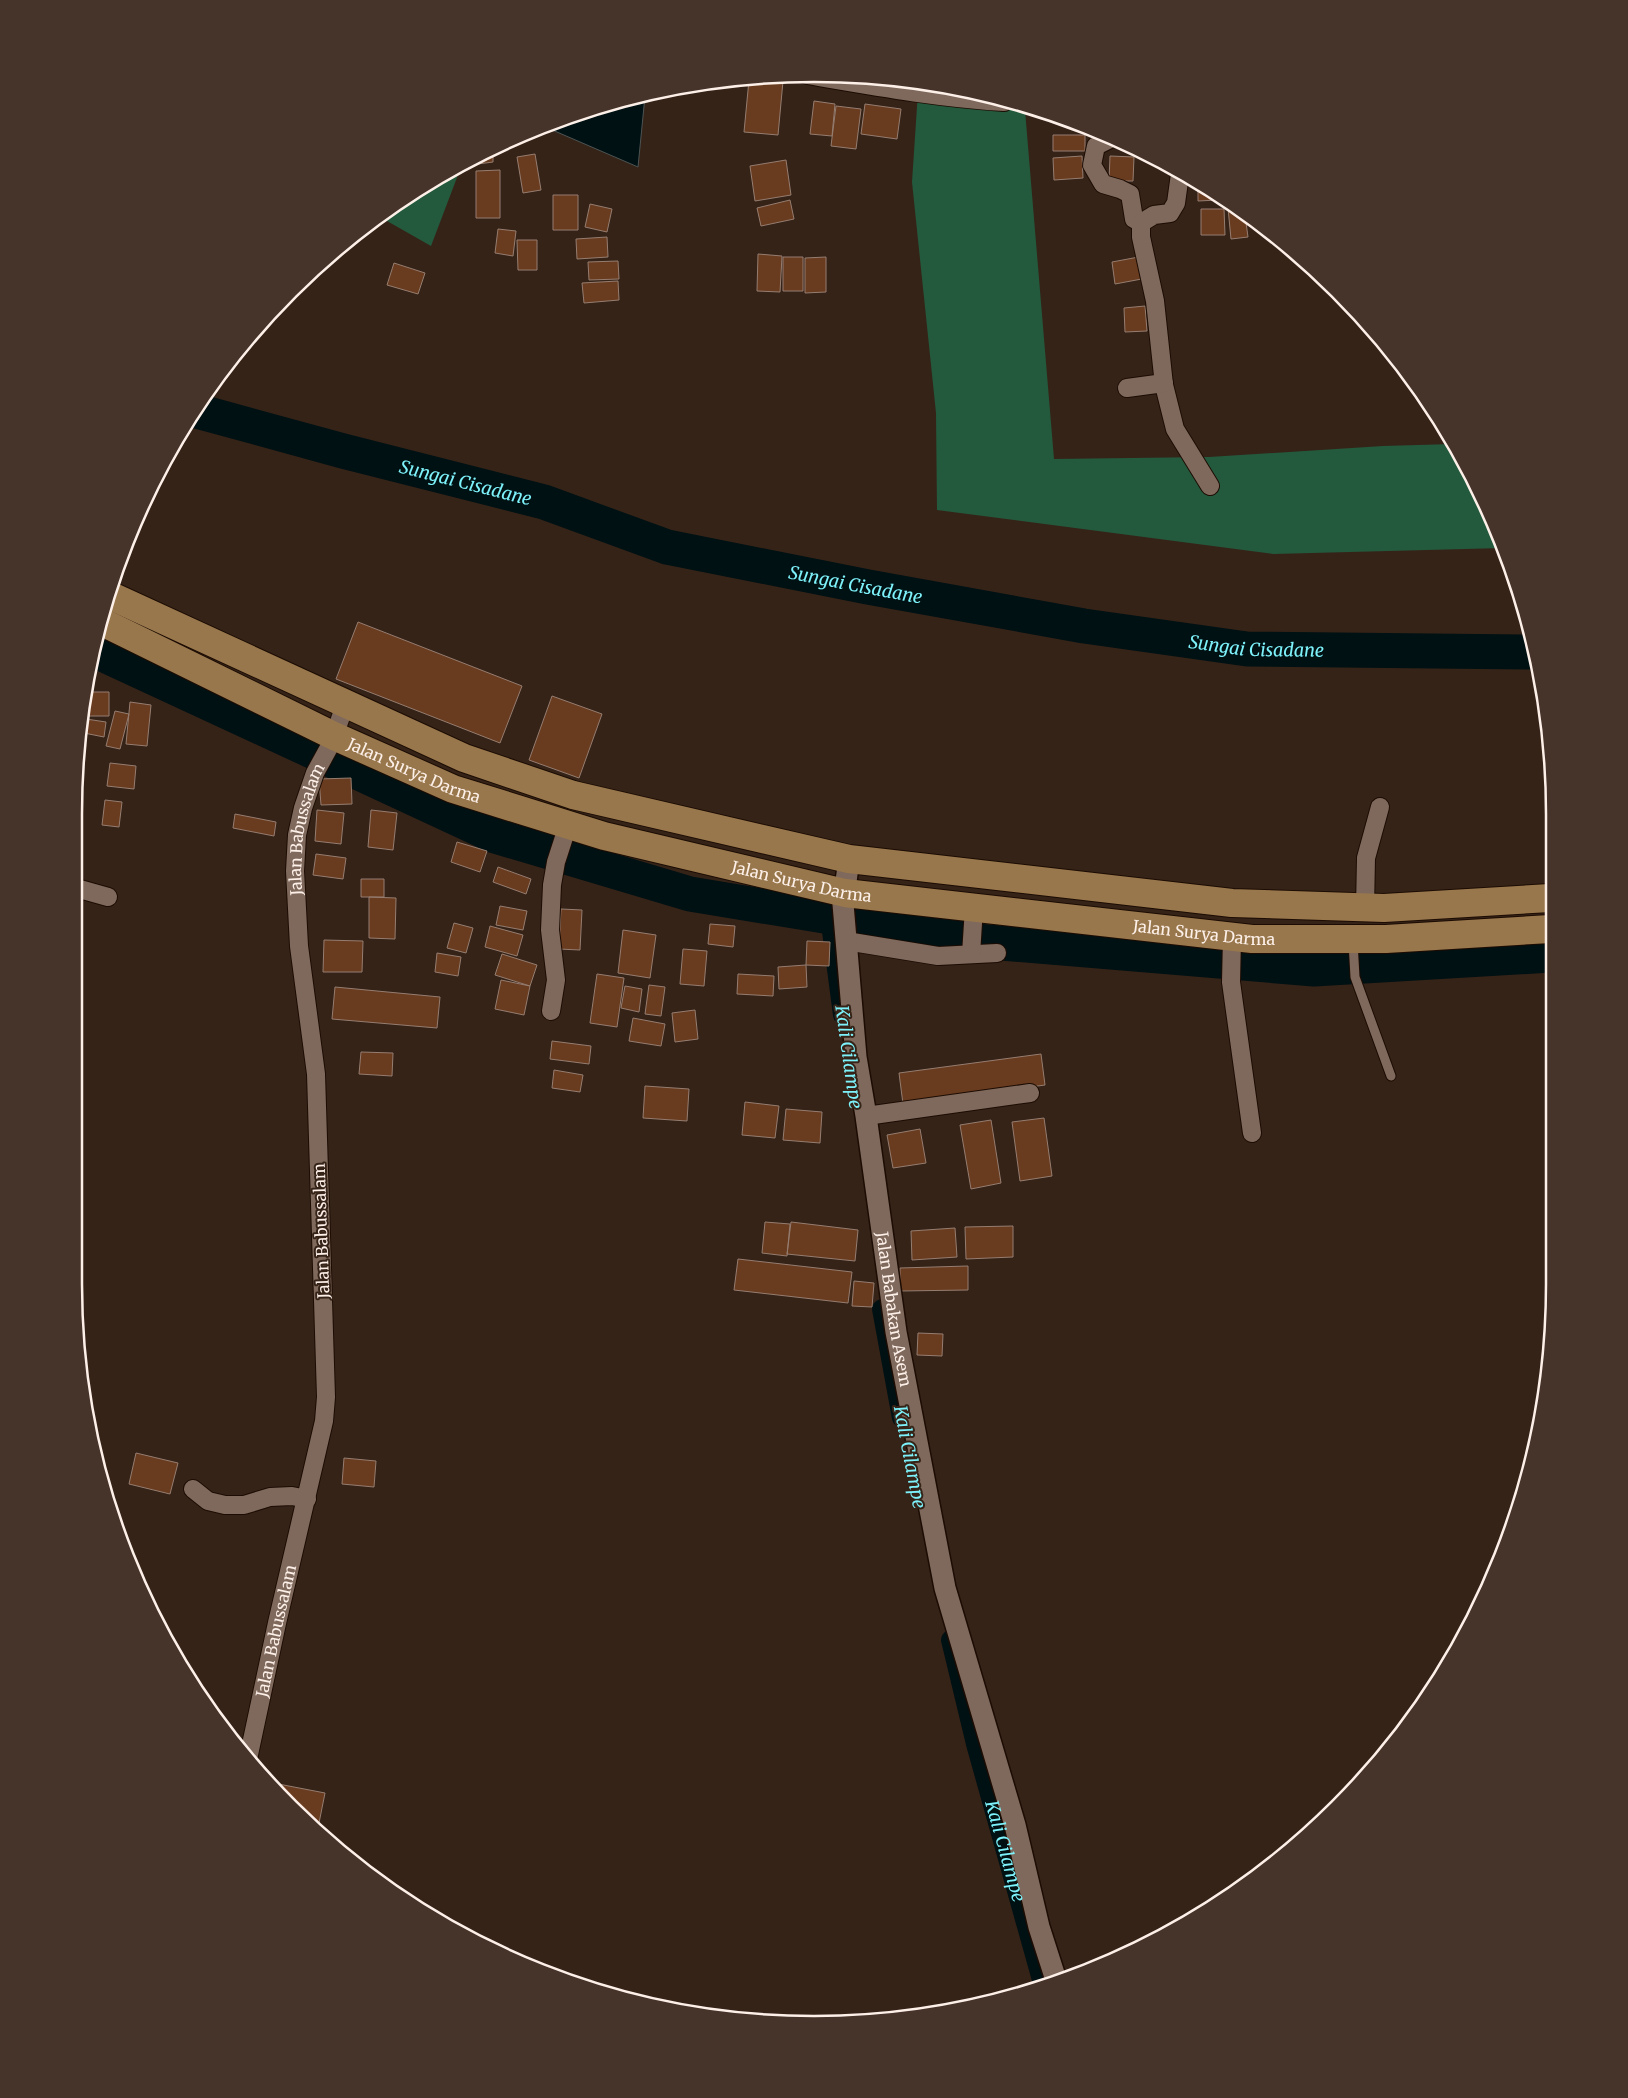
<svg xmlns="http://www.w3.org/2000/svg" width="1628" height="2098" font-family="Merriweather,serif">
<style>
.forest{fill:#235a3d}
.water{fill:#001113;stroke:#4c5453}
.lines{fill:none;stroke-linecap:round;stroke-linejoin:round}
.canal{stroke:#001113;stroke-width:20}
.river{stroke:#001113;stroke-width:35}
.building{fill:#693b1f;stroke:#957d70}
.service-casing{stroke:#1c0c03;stroke-width:11}
.minor-casing{stroke:#1c0c03;stroke-width:20}
.tertiary-casing{stroke:#1c0c03;stroke-width:24}
.primary-casing{stroke:#1c0c03;stroke-width:30}
.service{stroke:#7f695c;stroke-width:9}
.minor{stroke:#7f695c;stroke-width:18}
.tertiary{stroke:#7f695c;stroke-width:21}
.primary{stroke:#98774c;stroke-width:28}
.labels{text-anchor:middle;dominant-baseline:central;stroke-width:4;stroke-linejoin:round;paint-order:stroke}
.street-label{font-size:16px;fill:#fdf0e9;stroke:#362318}
.water-label{font-size:18px;font-style:italic;fill:#7df2fa;stroke:#362318}
.rim{fill:none;stroke:#fdf0e9;stroke-width:2.5}
</style>
<rect width="100%" height="100%" fill="#362318"/>
<!-- forest -->
<path class="forest" d="M 918,92 L 1025,110 L 1054,459 L 1209,457 L 1383,446 L 1453,444 L 1478,486 L 1503,548 L 1273,554 L 937,510 L 936,413 L 912,182 Z
M 461,167 L 431,246 L 380,217 L 403,198 Z"/>
<!-- water -->
<path class="water" d="M 645,96 L 638,167 L 543,126 Z"/>
<g class="lines">
<!-- canal -->
<g class="canal">
<path d="M 830,916 L 843,1015"/>
<path d="M 882,1309 L 902,1418"/>
<path id="s1" d="M 951,1640 L 976,1744 L 1044,1987"/>
</g>
<!-- river -->
<g class="river">
<path id="s2" d="M 197,411 L 343,451 L 544,502 L 667,547 L 868,587 L 1084,626 L 1247,649 L 1533,652"/>
<path d="M 94,650 L 495,836 L 690,894 L 976,941 L 1314,969 L 1551,955"/>
</g>
</g>
<!-- building -->
<path class="building" d="M 762,79 L 783,81 L 778,135 L 744,132 L 749,80 Z
M 814,101 L 835,104 L 832,136 L 810,134 Z
M 865,104 L 901,109 L 897,139 L 861,134 Z
M 836,106 L 861,109 L 856,149 L 831,146 Z
M 1053,135 L 1085,135 L 1085,151 L 1053,151 Z
M 535,154 L 541,190 L 523,193 L 517,157 Z
M 493,155 L 493,162 L 478,164 L 478,159 Z
M 1082,156 L 1083,178 L 1054,180 L 1053,158 Z
M 1110,156 L 1134,157 L 1133,181 L 1109,181 Z
M 786,160 L 791,195 L 755,201 L 750,166 Z
M 500,170 L 500,218 L 476,218 L 476,171 Z
M 1198,184 L 1218,195 L 1218,200 L 1198,201 Z
M 553,195 L 578,195 L 578,230 L 553,230 Z
M 790,200 L 794,219 L 761,226 L 757,208 Z
M 590,204 L 612,209 L 607,232 L 585,227 Z
M 1236,207 L 1245,215 L 1248,237 L 1231,239 L 1228,208 Z
M 1201,209 L 1224,209 L 1225,235 L 1201,235 Z
M 1252,221 L 1260,227 L 1253,228 Z
M 498,229 L 516,231 L 513,256 L 495,253 Z
M 607,237 L 608,257 L 577,259 L 576,239 Z
M 517,240 L 537,240 L 537,270 L 518,270 Z
M 758,254 L 782,256 L 780,292 L 757,291 Z
M 1144,256 L 1147,278 L 1115,284 L 1112,262 Z
M 783,257 L 803,257 L 803,291 L 783,291 Z
M 826,257 L 826,292 L 805,293 L 805,258 Z
M 618,261 L 619,279 L 589,280 L 588,262 Z
M 394,263 L 425,273 L 418,294 L 387,285 Z
M 618,281 L 619,300 L 584,303 L 582,283 Z
M 1145,306 L 1147,331 L 1125,332 L 1124,308 Z
M 358,622 L 522,686 L 500,743 L 336,679 Z
M 88,692 L 109,692 L 109,716 L 84,716 Z
M 552,696 L 602,714 L 579,778 L 529,760 Z
M 130,702 L 151,705 L 147,746 L 126,744 Z
M 115,711 L 129,714 L 120,749 L 106,746 Z
M 86,719 L 106,722 L 104,737 L 84,733 Z
M 110,763 L 136,766 L 134,789 L 107,786 Z
M 351,778 L 352,804 L 321,805 L 319,779 Z
M 105,800 L 122,802 L 119,827 L 102,825 Z
M 317,810 L 344,813 L 341,844 L 315,841 Z
M 371,810 L 397,813 L 393,850 L 368,847 Z
M 235,814 L 276,822 L 274,836 L 233,828 Z
M 457,842 L 487,851 L 480,872 L 451,862 Z
M 316,854 L 346,858 L 343,879 L 313,875 Z
M 498,867 L 531,879 L 526,894 L 493,882 Z
M 361,879 L 384,879 L 384,897 L 361,897 Z
M 369,897 L 396,898 L 395,939 L 369,938 Z
M 500,906 L 527,911 L 523,930 L 496,925 Z
M 561,909 L 582,910 L 580,950 L 559,949 Z
M 454,923 L 473,928 L 466,953 L 447,948 Z
M 710,924 L 735,926 L 733,947 L 708,944 Z
M 490,926 L 523,935 L 517,956 L 485,947 Z
M 623,930 L 656,935 L 650,978 L 618,973 Z
M 324,940 L 363,941 L 362,972 L 323,972 Z
M 807,941 L 830,942 L 829,966 L 806,965 Z
M 683,949 L 707,951 L 704,986 L 680,984 Z
M 437,953 L 461,957 L 458,976 L 435,972 Z
M 502,954 L 537,965 L 530,986 L 495,975 Z
M 806,965 L 807,987 L 779,989 L 778,967 Z
M 597,974 L 624,978 L 617,1027 L 590,1023 Z
M 738,974 L 774,976 L 773,996 L 737,994 Z
M 501,980 L 530,986 L 524,1015 L 495,1009 Z
M 649,985 L 665,987 L 661,1016 L 645,1014 Z
M 625,986 L 642,989 L 639,1012 L 621,1008 Z
M 335,987 L 440,997 L 437,1028 L 332,1019 Z
M 695,1010 L 698,1039 L 675,1042 L 672,1013 Z
M 633,1018 L 665,1024 L 661,1046 L 629,1041 Z
M 552,1041 L 591,1046 L 589,1064 L 550,1059 Z
M 361,1052 L 393,1053 L 392,1076 L 359,1074 Z
M 1041,1054 L 1045,1085 L 903,1104 L 899,1073 Z
M 554,1070 L 583,1075 L 580,1092 L 552,1088 Z
M 645,1086 L 689,1089 L 687,1121 L 643,1118 Z
M 745,1102 L 779,1106 L 775,1138 L 742,1135 Z
M 786,1109 L 822,1112 L 820,1143 L 783,1140 Z
M 1044,1118 L 1052,1176 L 1020,1181 L 1012,1122 Z
M 991,1120 L 1001,1183 L 971,1189 L 960,1125 Z
M 920,1129 L 926,1163 L 893,1168 L 887,1135 Z
M 765,1222 L 790,1224 L 787,1256 L 762,1253 Z
M 791,1222 L 858,1230 L 855,1261 L 787,1254 Z
M 1013,1226 L 1013,1257 L 966,1259 L 965,1227 Z
M 955,1228 L 957,1257 L 912,1260 L 911,1231 Z
M 738,1259 L 852,1272 L 848,1303 L 734,1290 Z
M 968,1266 L 968,1290 L 900,1291 L 900,1268 Z
M 854,1281 L 874,1283 L 872,1307 L 852,1306 Z
M 918,1333 L 943,1334 L 942,1356 L 917,1355 Z
M 136,1453 L 178,1463 L 170,1494 L 129,1484 Z
M 344,1458 L 376,1461 L 374,1487 L 342,1484 Z
M 268,1782 L 325,1793 L 319,1823 L 305,1820 L 291,1808 Z
M 307,1822 L 319,1823 L 319,1832 Z"/>
<g class="lines">
<!-- service casing -->
<g class="service-casing">
<path id="service" d="M 1353,942 L 1355,977 L 1391,1076"/>
</g>
<!-- minor casing -->
<g class="minor-casing">
<g id="minor">
<path d="M 807,75 C 872,86 938,98 1004,102"/>
<path d="M 1112,138 L 1096,146 L 1092,165 L 1103,184 L 1120,189 L 1130,194 L 1134,219 L 1141,223"/>
<path d="M 1180,174 L 1176,203 L 1170,213 L 1154,215 L 1141,223 L 1141,237 L 1155,301 L 1164,385 L 1175,429 L 1210,486"/>
<path d="M 1127,388 L 1164,383"/>
<path d="M 76,888 L 108,897"/>
<path d="M 1365,908 L 1366,858 L 1380,807"/>
<path d="M 1232,938 L 1231,982 L 1252,1133"/>
<path d="M 846,941 L 938,956 L 997,953"/>
<path d="M 971,954 L 974,908"/>
<path d="M 551,1011 L 556,980 L 550,930 L 552,885 L 556,862 L 568,825"/>
<path d="M 866,1116 L 1030,1093"/>
<path d="M 193,1489 L 208,1501 L 225,1505 L 244,1505 L 270,1497 L 292,1496 L 307,1499"/>
<path id="s3" d="M 248,1759 L 277,1623 L 324,1421 L 326,1397 L 316,1074 L 299,946 L 295,871 L 297,835 L 303,808 L 315,773 L 332,742 L 345,705"/>
</g>
</g>
<!-- tertiary casing -->
<g class="tertiary-casing">
<g id="tertiary">
<path id="s4" d="M 849,859 L 843,904 L 856,1057 L 866,1116 L 896,1332 L 945,1588 L 1015,1825 L 1039,1927 L 1057,1983"/>
</g>
</g>
<!-- primary casing -->
<g class="primary-casing">
<g id="primary">
<path d="M 109,595 L 464,758 L 573,795 L 849,859 L 1232,903 L 1384,908 L 1550,898"/>
<path id="s5" d="M 100,621 L 334,736 L 453,789 L 604,836 L 845,893 L 1252,939 L 1386,939 L 1550,929"/>
</g>
</g>
<!-- service -->
<use href="#service" class="service"/>
<!-- minor -->
<use href="#minor" class="minor"/>
<!-- tertiary -->
<use href="#tertiary" class="tertiary"/>
<!-- primary -->
<use href="#primary" class="primary"/>
</g>
<g class="labels">
<!-- street labels -->
<g class="street-label">
<text stroke="none"><textPath href="#s5" startOffset="348">Jalan Surya Darma</textPath></text>
<text stroke="none"><textPath href="#s3" startOffset="941">Jalan Babussalam</textPath></text>
<text stroke="none"><textPath href="#s5" startOffset="752">Jalan Surya Darma</textPath></text>
<text stroke="none"><textPath href="#s5" startOffset="1158">Jalan Surya Darma</textPath></text>
<text transform="translate(321 1231) rotate(-92)">Jalan Babussalam</text>
<text stroke="none"><textPath href="#s4" startOffset="454">Jalan Babakan Asem</textPath></text>
<text stroke="none"><textPath href="#s3" startOffset="131">Jalan Babussalam</textPath></text>
</g>
<!-- water labels -->
<g class="water-label">
<text stroke="none"><textPath href="#s2" startOffset="278">Sungai Cisadane</textPath></text>
<text stroke="none"><textPath href="#s2" startOffset="682">Sungai Cisadane</textPath></text>
<text stroke="none"><textPath href="#s2" startOffset="1088">Sungai Cisadane</textPath></text>
<text transform="translate(849 1057) rotate(82)">Kali Cilampe</text>
<text transform="translate(910 1457) rotate(79)">Kali Cilampe</text>
<text stroke="none"><textPath href="#s1" startOffset="218">Kali Cilampe</textPath></text>
</g>
</g>
<!-- crop -->
<path d="M0 0H1628V2098H0ZM814 82H814A732 732 0 0 1 1546 814V1284A732 732 0 0 1 814 2016H814A732 732 0 0 1 82 1284V814A732 732 0 0 1 814 82Z" fill="#463329" fill-rule="evenodd"/>
<path class="rim" d="M814 82H814A732 732 0 0 1 1546 814V1284A732 732 0 0 1 814 2016H814A732 732 0 0 1 82 1284V814A732 732 0 0 1 814 82Z"/>
</svg>
